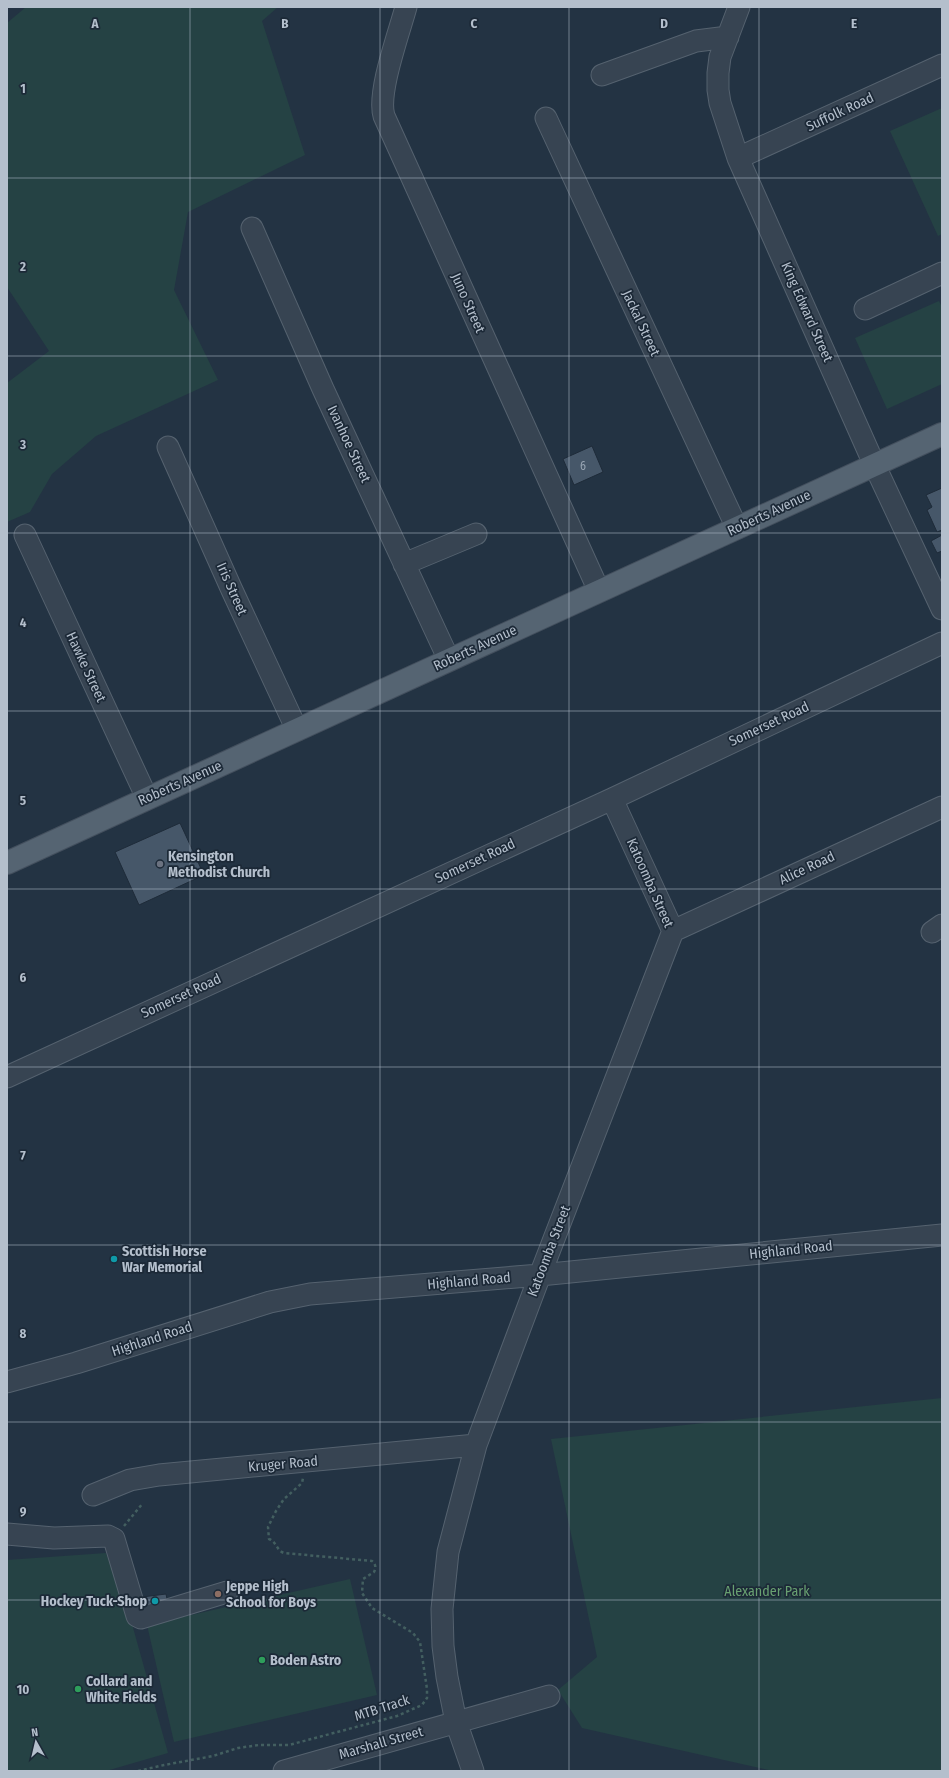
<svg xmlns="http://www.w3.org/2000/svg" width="949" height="1778" font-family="'Fira Sans Condensed',sans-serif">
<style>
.green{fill:#254244}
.building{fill:#465769;stroke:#1e2b39}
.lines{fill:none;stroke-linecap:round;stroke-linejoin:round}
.minor-casing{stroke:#55626f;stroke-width:23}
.major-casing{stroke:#44505e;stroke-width:24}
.path{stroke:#435f60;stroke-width:2.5;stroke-dasharray:3 3;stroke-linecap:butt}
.minor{stroke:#374452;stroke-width:21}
.major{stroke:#556472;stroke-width:22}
.grid{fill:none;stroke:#b4bfcc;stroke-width:1;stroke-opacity:0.55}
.worship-dot{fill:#6b7280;stroke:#1c2937;stroke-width:1.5}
.culture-dot{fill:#0f9aa8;stroke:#1c2937;stroke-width:1.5}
.education-dot{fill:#8d6e63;stroke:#1c2937;stroke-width:1.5}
.leisure-dot{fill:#2e9e5b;stroke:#1c2937;stroke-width:1.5}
.labels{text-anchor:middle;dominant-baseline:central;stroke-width:3.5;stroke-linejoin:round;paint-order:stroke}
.number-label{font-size:12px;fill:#98a5b3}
.street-label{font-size:14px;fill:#b4bfcc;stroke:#1c2937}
.poi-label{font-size:14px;font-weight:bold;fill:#b4bfcc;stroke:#1c2937;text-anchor:start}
.park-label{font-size:14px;fill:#68a071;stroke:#1c2937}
.grid-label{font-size:13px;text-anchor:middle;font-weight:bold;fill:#b4bfcc;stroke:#1c2937;stroke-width:3.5;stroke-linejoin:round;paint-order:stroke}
</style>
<rect width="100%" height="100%" fill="#233343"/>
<!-- green -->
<path class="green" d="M 26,7 L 278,7 L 262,21 L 305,155 L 188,212 L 174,290 L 218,380 L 96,436 L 52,474 L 30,512 L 7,522 L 7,383 L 49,351 L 7,287 L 7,23 Z
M 942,108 L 942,234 L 938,236 L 890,131 Z
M 939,301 L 942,307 L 942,384 L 887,409 L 855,338 Z
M 942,1398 L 942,1771 L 773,1771 L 582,1728 L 558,1690 L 597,1657 L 551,1439 Z
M 106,1553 L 132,1624 L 168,1753 L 106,1771 L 7,1771 L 7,1560 Z
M 350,1579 L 377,1695 L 174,1742 L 147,1625 Z"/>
<!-- building -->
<path class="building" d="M 592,446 L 603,472 L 574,485 L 563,459 Z
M 942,488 L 942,530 L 937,532 L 927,510 L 932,507 L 926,495 Z
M 942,535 L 942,551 L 937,553 L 931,541 Z
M 180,823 L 204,875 L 139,905 L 115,852 Z
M 166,1594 L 168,1604 L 143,1608 L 142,1597 Z"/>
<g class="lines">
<!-- minor casing -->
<g class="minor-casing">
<path id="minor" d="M 406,7 C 399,33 377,93 384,116 L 599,591
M 739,7 L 720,57 L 718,73 L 718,90 L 720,103 L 738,158 L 874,464 L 942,609
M 602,75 L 696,41 L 728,37
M 546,118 L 737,528
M 738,158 L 942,65
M 252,228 L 323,389 L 449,660
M 865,309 L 942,273
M 168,447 L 231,588 L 297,730
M 25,535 L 147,798
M 404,564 L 476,534
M 673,931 L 942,807
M 932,932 L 942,925
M 7,1077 L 612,799 L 942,643
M 7,1382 L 76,1363 L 270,1302 L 310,1294 L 540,1275 L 942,1235
M 93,1495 L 130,1480 L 159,1475 L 476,1445
M 7,1534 L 54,1538 L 108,1536 L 114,1539 L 137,1616 L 141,1618 L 227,1592
M 284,1771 L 549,1696
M 473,1771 L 456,1722 L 447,1677 L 443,1646 L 442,1609 L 448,1552 L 476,1445 L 540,1275 L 673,931 L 612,799"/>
</g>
<!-- major casing -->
<g class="major-casing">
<path id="major" d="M 7,863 L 942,434"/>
</g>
<!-- path -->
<path class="path" d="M 124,1526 L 143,1503
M 138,1771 L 164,1765 L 213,1756 L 238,1748 L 259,1745 L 289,1745 L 397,1716 L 422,1705 L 427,1698 L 427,1689 L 420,1642 L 413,1633 L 372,1608 L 362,1593 L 363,1579 L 374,1572 C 376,1568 376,1564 372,1561 L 284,1553 C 276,1550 277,1542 269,1539 L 268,1527 L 276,1511 L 284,1499 L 302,1483 L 303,1478"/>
<!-- minor -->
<use href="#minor" class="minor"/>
<!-- major -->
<use href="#major" class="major"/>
</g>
<!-- grid -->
<path class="grid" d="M 190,7 L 190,1771M 380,7 L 380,1771M 569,7 L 569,1771M 759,7 L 759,1771M 7,178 L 942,178M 7,356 L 942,356M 7,533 L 942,533M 7,711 L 942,711M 7,889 L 942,889M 7,1067 L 942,1067M 7,1245 L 942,1245M 7,1422 L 942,1422M 7,1600 L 942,1600"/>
<!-- markers -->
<circle class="worship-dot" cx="160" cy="864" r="4"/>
<g class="culture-dot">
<circle cx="114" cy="1259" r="4"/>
<circle cx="155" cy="1601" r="4"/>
</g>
<circle class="education-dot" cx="218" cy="1594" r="4"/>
<g class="leisure-dot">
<circle cx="262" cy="1660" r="4"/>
<circle cx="78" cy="1689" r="4"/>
</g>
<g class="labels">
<!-- number labels -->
<g class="number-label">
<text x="583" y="466">6</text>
</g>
<!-- street labels -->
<g class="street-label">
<text transform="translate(840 112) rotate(-25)">Suffolk Road</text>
<text transform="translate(468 303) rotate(66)">Juno Street</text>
<text transform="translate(807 312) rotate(66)">King Edward Street</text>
<text transform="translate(641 323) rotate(65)">Jackal Street</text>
<text transform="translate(349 444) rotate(65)">Ivanhoe Street</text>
<text transform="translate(769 513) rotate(-25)">Roberts Avenue</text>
<text transform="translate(232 589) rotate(66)">Iris Street</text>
<text transform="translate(475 648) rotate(-25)">Roberts Avenue</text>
<text transform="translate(86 667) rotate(65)">Hawke Street</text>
<text transform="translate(769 724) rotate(-25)">Somerset Road</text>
<text transform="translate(180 783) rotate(-24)">Roberts Avenue</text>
<text transform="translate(475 861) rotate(-25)">Somerset Road</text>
<text transform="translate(807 868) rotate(-25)">Alice Road</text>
<text transform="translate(650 883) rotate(66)">Katoomba Street</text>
<text transform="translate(181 996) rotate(-25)">Somerset Road</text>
<text transform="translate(791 1250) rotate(-6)">Highland Road</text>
<text transform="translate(549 1251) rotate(-69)">Katoomba Street</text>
<text transform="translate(469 1281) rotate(-5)">Highland Road</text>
<text transform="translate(152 1339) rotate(-18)">Highland Road</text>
<text transform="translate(283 1464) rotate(-5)">Kruger Road</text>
<text transform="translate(382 1708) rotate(-18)">MTB Track</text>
<text transform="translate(381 1743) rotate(-16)">Marshall Street</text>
</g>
<!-- poi labels -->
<g class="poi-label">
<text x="168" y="856">Kensington<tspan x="168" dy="16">Methodist Church</tspan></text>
<text x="122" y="1251">Scottish Horse<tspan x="122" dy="16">War Memorial</tspan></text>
<text x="226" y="1586">Jeppe High<tspan x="226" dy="16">School for Boys</tspan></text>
<text x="147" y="1601" text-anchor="end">Hockey Tuck-Shop</text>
<text x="270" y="1660">Boden Astro</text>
<text x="86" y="1681">Collard and<tspan x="86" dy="16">White Fields</tspan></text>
</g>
<!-- park labels -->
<g class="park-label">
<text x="767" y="1591">Alexander Park</text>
</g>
</g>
<g class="grid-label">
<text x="95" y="28">A</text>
<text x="285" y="28">B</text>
<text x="474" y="28">C</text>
<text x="664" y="28">D</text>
<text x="854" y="28">E</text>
<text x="23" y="93">1</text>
<text x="23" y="271">2</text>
<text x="23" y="449">3</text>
<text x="23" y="627">4</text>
<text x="23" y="805">5</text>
<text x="23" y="982">6</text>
<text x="23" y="1160">7</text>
<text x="23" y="1338">8</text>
<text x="23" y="1516">9</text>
<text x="23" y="1694">10</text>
</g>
<!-- border -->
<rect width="949" height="1778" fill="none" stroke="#b4bfcc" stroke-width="16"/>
<!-- north arrow -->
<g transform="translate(36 1742) rotate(352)" stroke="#1c2937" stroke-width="3" paint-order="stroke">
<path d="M0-3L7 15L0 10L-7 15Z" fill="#b4bfcc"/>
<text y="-6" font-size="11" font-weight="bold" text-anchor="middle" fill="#b4bfcc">N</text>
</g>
</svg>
